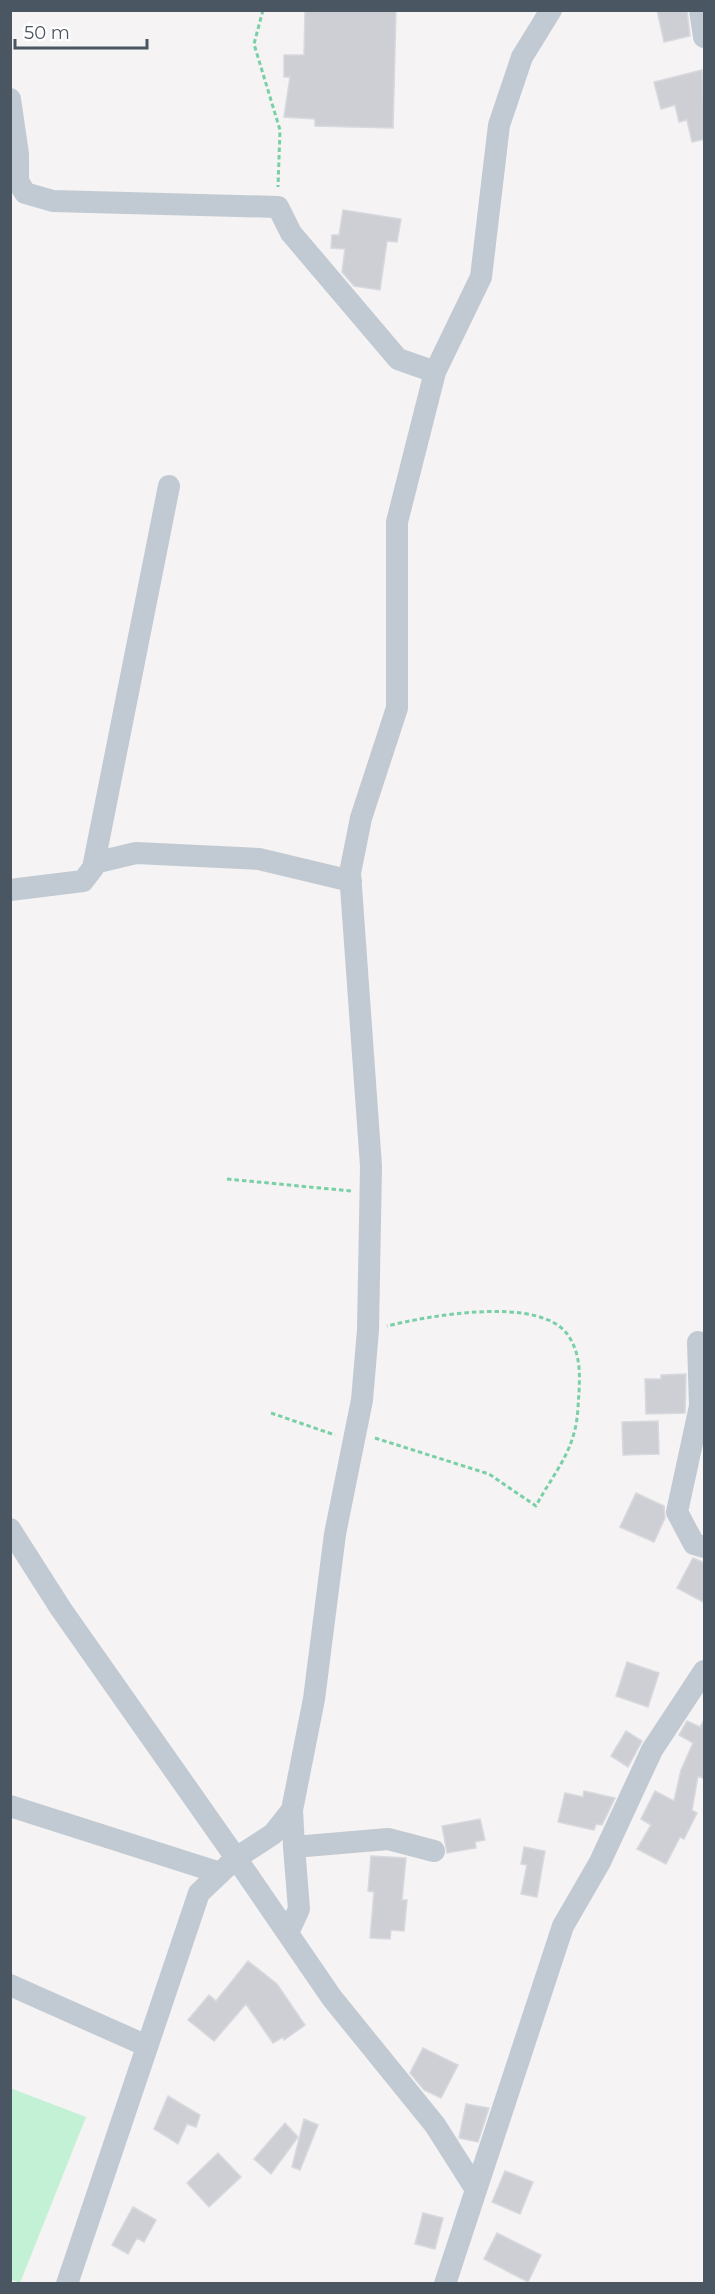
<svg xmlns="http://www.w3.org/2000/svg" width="715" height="2294" font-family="Montserrat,sans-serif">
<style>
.green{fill:#c3f1d5}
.building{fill:#cdcfd5;stroke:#d7d9de;stroke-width:1.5}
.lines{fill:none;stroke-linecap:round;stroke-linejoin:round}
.path{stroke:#7ad0a6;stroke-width:3;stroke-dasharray:4.5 3;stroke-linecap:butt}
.minor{stroke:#c1cad2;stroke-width:22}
</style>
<rect width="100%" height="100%" fill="#f5f3f3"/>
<!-- green -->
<path class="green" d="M 10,2088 L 86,2117 L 20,2283 L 10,2279 Z"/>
<!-- building -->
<path class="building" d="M 305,10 L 396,10 L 393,128 L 315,126 L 315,119 L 284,117 L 290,77 L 284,77 L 284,55 L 304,55 Z
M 657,10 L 687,10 L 690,36 L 664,42 Z
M 702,70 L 705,139 L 692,142 L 687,120 L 679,122 L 675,105 L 661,109 L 654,82 Z
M 343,210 L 401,219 L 397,242 L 387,241 L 380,290 L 354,286 L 342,272 L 345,249 L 331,248 L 332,235 L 339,235 Z
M 686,1374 L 685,1413 L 646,1414 L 645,1379 L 661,1379 L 661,1375 Z
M 658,1421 L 659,1454 L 623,1455 L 622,1422 Z
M 636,1493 L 664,1506 L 665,1518 L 654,1542 L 620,1527 Z
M 693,1558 L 705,1563 L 705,1603 L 677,1588 Z
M 627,1662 L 659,1673 L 648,1707 L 616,1696 Z
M 705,1718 L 705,1779 L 698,1776 L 692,1810 L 697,1813 L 684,1839 L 680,1837 L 666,1864 L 637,1849 L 651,1825 L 641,1819 L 655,1791 L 674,1801 L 681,1770 L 693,1743 L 679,1735 L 687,1721 L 700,1727 Z
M 626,1731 L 642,1741 L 628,1767 L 611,1756 Z
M 584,1791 L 615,1798 L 602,1825 L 596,1824 L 594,1830 L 558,1822 L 565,1793 L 583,1797 Z
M 480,1819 L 485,1840 L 475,1842 L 476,1848 L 447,1853 L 442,1826 Z
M 524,1847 L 545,1851 L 537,1897 L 521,1894 L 527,1865 L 521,1864 Z
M 371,1856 L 406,1858 L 402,1900 L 407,1900 L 404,1931 L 391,1930 L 390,1939 L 370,1938 L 374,1892 L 368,1891 Z
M 248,1961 L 277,1984 L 305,2025 L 284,2040 L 283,2037 L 273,2043 L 246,2004 L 214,2041 L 188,2020 L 209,1995 L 216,2001 Z
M 423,2048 L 458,2065 L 441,2098 L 424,2090 L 410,2073 Z
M 168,2096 L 200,2115 L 196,2127 L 187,2124 L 178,2144 L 154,2129 Z
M 466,2104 L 489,2108 L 478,2142 L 459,2138 Z
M 304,2119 L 318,2125 L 300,2170 L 292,2167 Z
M 285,2123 L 298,2137 L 271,2174 L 254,2159 Z
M 218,2153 L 241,2177 L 209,2207 L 187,2183 Z
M 505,2171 L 533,2182 L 520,2214 L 492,2202 Z
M 133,2207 L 156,2220 L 144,2242 L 137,2238 L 128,2254 L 112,2245 Z
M 423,2213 L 443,2218 L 435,2249 L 415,2244 Z
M 497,2233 L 541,2255 L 528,2282 L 484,2259 Z"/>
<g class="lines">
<!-- path -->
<path class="path" d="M 263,10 L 254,44 L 280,130 L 278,187
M 227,1179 L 351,1191
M 271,1413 L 335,1435
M 375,1438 L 489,1474 L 536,1506 C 549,1481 567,1460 574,1433 C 578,1420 578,1405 579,1392 C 580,1371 580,1353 568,1335 C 540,1295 428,1316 387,1326"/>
<!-- minor -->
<path class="minor" d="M 700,10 L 704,37
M 10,99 L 18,154 L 18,181 L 25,193 L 53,201 L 278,207 L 291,233 L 398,359 L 435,372
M 94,863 L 136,853 L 259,859 L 351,881
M 10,890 L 83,881 L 93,868 L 169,486
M 698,1342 L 700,1406 L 677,1512 L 694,1544 L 704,1547
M 10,1529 L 61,1609 L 236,1858 L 273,1834 L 292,1810
M 10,1806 L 220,1873
M 434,1851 L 388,1839 L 294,1847 L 292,1810 L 314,1699 L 335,1534 L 362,1400 L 368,1330 L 371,1166 L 350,873 L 361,818 L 397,708 L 397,522 L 435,372 L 481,277 L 499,125 L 522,57 L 551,10
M 288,1933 L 299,1909 L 294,1847
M 10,1985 L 147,2046
M 67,2284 L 199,1893 L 236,1858 L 332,1998 L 435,2125 L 475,2188
M 445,2284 L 563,1926 L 600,1862 L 652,1750 L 704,1671"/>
</g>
<!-- border -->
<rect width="715" height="2294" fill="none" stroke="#4a5661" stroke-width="24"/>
<!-- scale -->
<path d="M15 39v9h132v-9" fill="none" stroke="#4a5661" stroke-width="3"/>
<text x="24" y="39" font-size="18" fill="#4a5661" stroke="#ffffff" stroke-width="4.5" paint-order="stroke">50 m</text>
</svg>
